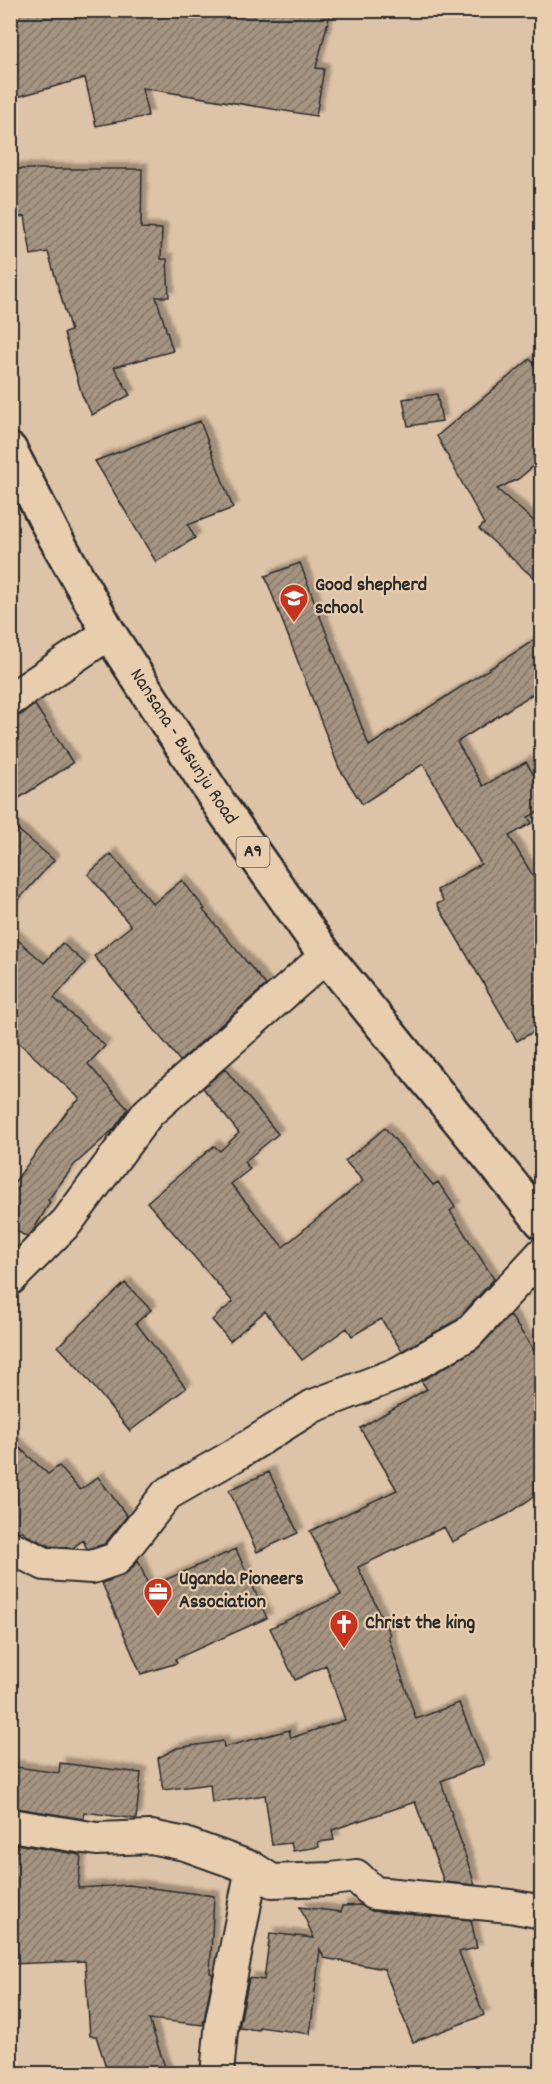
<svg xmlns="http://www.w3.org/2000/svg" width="552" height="2084" font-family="Dekko,sans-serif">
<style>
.building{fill:url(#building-hatch);stroke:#2b2b2b;stroke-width:1.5;filter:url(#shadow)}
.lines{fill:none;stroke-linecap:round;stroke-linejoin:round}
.street-casing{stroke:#2b2b2b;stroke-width:36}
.primary-casing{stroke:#2b2b2b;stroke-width:38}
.street{stroke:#e8cdaf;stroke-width:32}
.primary{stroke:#e8cdaf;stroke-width:33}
.labels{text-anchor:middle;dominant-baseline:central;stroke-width:4.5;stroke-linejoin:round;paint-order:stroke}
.shield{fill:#e8cdaf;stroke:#645c53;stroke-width:1.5}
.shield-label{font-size:18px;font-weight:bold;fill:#2b2b2b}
.poi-label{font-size:20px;font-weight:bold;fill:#2b2b2b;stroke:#e8cdaf;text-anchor:start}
.street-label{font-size:20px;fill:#2b2b2b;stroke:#e8cdaf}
</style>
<defs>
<pattern id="building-hatch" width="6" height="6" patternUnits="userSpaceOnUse" patternTransform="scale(1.5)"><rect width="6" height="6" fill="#a59481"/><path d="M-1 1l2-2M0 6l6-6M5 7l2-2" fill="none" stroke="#87796a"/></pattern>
<filter id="shadow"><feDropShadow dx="5.5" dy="-5.5" stdDeviation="1.5" flood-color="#0004"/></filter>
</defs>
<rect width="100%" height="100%" fill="#ddc3a7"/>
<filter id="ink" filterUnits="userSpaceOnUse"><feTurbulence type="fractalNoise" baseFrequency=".0167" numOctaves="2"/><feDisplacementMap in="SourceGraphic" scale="12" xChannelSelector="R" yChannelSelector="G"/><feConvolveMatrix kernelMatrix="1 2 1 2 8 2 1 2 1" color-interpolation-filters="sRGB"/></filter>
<g filter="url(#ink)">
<!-- building -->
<path class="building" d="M 10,10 L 331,10 L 316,68 L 324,69 L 316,116 L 142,88 L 148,116 L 96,126 L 85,78 L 10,99 Z
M 10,169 L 142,169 L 141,228 L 162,229 L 161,259 L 167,259 L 169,297 L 156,297 L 173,351 L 114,367 L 130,395 L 92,415 L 82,395 L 64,333 L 71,331 L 48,252 L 31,255 L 25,216 L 10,220 Z
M 530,359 L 542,372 L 542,459 L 518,479 L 497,489 L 542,528 L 542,585 L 479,529 L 484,524 L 437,436 Z
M 437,394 L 442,421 L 408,426 L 403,399 Z
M 200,421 L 233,508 L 188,525 L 195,538 L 156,562 L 95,461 Z
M 300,563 L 369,746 L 542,635 L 542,688 L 457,742 L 483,786 L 526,762 L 542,788 L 542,810 L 528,817 L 532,823 L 509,836 L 542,891 L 542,1027 L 517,1041 L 437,904 L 443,901 L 437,890 L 481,864 L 423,764 L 362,804 L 339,768 L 265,576 Z
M 35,705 L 73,763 L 10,804 L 10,718 L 20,715 Z
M 10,823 L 54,860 L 10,909 Z
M 111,854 L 153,904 L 182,880 L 205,909 L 203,910 L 266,985 L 180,1061 L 94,956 L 131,926 L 88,874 Z
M 10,933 L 44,963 L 62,943 L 85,963 L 54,998 L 105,1046 L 88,1064 L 128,1109 L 114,1129 L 74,1165 L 48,1200 L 50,1202 L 33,1231 L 27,1237 L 10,1227 L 10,1188 L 68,1110 L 80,1099 L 16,1040 L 10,1037 L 10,1008 L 19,992 L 10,984 Z
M 225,1069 L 278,1134 L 244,1162 L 250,1169 L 231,1184 L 283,1247 L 363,1181 L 345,1161 L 385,1128 L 433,1185 L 438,1182 L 455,1207 L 450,1211 L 494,1279 L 457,1320 L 402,1351 L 381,1319 L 352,1336 L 347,1328 L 302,1360 L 265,1311 L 230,1341 L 212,1320 L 233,1302 L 147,1202 L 214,1146 L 220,1151 L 239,1133 L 203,1088 Z
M 125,1283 L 151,1310 L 136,1323 L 186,1388 L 130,1431 L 81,1371 L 58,1346 Z
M 510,1315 L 542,1362 L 542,1491 L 508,1514 L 452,1542 L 444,1527 L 358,1567 L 390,1635 L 388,1636 L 416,1719 L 459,1703 L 484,1764 L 441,1781 L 475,1885 L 444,1882 L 415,1802 L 332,1830 L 334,1840 L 318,1842 L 319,1847 L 293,1851 L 291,1843 L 272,1845 L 265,1795 L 212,1803 L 210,1784 L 163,1790 L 158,1758 L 177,1748 L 223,1741 L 224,1747 L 289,1730 L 291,1738 L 345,1720 L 326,1665 L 295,1680 L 270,1628 L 341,1595 L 310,1531 L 397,1490 L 360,1428 L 427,1389 L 421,1381 L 477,1349 Z
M 10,1439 L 48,1474 L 59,1466 L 80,1490 L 98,1477 L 127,1516 L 105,1544 L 87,1549 L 83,1540 L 73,1548 L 50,1546 L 26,1535 L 22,1530 L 20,1532 L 10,1529 Z
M 269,1472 L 298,1533 L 257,1552 L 229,1490 Z
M 236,1549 L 267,1618 L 175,1659 L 177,1663 L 141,1674 L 102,1583 L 122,1576 L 130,1570 L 138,1560 L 149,1587 Z
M 60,1763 L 141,1773 L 136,1819 L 84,1812 L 84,1819 L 10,1807 L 10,1766 L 59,1773 Z
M 10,1843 L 81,1855 L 78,1888 L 128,1885 L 214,1896 L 210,1973 L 213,1974 L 203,2025 L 149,2019 L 167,2073 L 108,2073 L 96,2036 L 90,2036 L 85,1961 L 10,1964 Z
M 361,1905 L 372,1911 L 471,1920 L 477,1948 L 459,1952 L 484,2015 L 413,2042 L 384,1969 L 324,1958 L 320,1949 L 310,2034 L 259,2027 L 259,2030 L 239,2028 L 249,1978 L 264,1980 L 270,1933 L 314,1938 L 300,1907 L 341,1912 L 342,1906 Z"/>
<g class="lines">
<!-- street casing -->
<g class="street-casing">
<path id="street" d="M 10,700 L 109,633
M 10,1279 L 67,1222 L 148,1113 L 326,956
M 10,1547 L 45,1564 L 92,1567 L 116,1559 L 167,1494 L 235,1455 L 313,1406 L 397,1374 L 468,1334 L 542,1254
M 10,1825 L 97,1839 L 151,1837 L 185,1844 L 252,1868 L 272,1881 L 331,1879 L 356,1876 L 374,1893 L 510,1906 L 542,1912
M 217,2074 L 222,2020 L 252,1868"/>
</g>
<!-- primary casing -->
<g class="primary-casing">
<g id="primary">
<path id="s1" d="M 10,450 L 52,532 L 109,633 L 222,808 L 326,956 L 542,1222"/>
</g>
</g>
<!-- street -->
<use href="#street" class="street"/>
<!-- primary -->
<use href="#primary" class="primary"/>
</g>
</g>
<!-- icons -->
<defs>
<g id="school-pin" transform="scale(1.5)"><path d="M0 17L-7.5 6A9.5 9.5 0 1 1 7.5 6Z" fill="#c8321e" stroke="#e8cdaf"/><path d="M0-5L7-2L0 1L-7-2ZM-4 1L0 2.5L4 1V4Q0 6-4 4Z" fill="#fff"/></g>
<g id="office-pin" transform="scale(1.5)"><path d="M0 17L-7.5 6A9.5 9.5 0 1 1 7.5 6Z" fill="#c8321e" stroke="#e8cdaf"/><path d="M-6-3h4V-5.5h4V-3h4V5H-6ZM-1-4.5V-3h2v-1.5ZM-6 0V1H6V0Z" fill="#fff"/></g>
<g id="church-pin" transform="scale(1.5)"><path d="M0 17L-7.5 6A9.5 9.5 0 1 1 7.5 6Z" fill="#c8321e" stroke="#e8cdaf"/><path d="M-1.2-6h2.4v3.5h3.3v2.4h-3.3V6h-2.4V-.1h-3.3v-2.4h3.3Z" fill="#fff"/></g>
</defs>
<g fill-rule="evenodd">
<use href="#school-pin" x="294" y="598"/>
<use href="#office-pin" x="158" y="1592"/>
<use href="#church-pin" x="344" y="1624"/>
</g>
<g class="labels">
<!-- shield labels -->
<rect class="shield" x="236.5" y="837" width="33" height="30" rx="4.5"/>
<g class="shield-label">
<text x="253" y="852">A9</text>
</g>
<!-- poi labels -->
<g class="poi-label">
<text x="315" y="586">Good shepherd<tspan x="315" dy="23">school</tspan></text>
<text x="179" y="1580">Uganda Pioneers<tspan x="179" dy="23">Association</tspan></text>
<text x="365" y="1624">Christ the king</text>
</g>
<!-- street labels -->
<g class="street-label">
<text stroke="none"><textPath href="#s1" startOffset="344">Nansana - Busunju Road</textPath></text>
</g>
</g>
<!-- margin -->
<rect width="552" height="2084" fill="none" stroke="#e8cdaf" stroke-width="36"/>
<rect x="18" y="18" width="516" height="2048" fill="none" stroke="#2b2b2b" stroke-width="2" filter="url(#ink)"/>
</svg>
